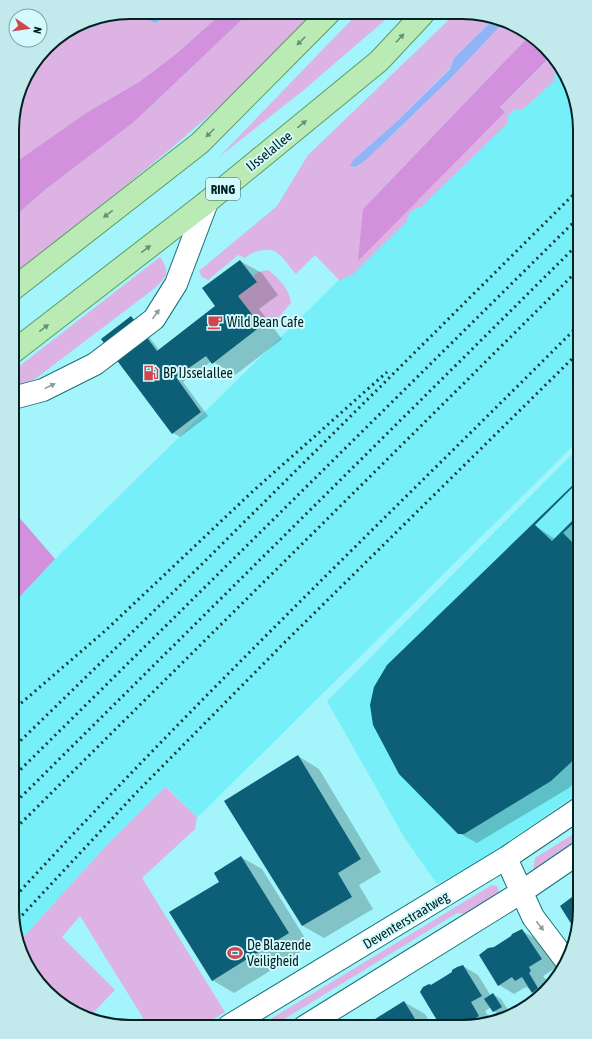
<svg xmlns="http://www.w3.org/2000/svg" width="592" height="1039" font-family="'Asap Condensed',sans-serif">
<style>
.built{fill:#76eff8}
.green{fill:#ddb3e3}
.forest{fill:#d391dd}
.water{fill:#90b4f5}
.shadow{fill:#0003}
.building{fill:#0c5f76}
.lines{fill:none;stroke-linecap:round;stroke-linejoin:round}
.minor-casing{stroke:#177278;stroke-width:24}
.major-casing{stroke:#5c9c62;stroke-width:24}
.minor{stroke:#fff;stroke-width:22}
.major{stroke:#bbebb5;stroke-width:22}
.rail{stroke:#133b3e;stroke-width:3;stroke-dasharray:2 4;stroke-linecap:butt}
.oneway{fill:#679174}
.oneway2{fill:#8c9c9c}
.labels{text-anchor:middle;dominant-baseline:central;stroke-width:4;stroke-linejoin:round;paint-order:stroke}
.shield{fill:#d3fafd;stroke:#3f6365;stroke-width:1}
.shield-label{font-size:13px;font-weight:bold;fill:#002224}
.street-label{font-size:14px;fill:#002224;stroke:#d3fafd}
.poi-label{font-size:14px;fill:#002224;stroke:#d3fafd;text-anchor:start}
.rim{fill:none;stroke:#002224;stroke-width:2}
</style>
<rect width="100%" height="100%" fill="#a3f4fb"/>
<!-- built -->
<path class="built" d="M 550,57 L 574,92 L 580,130 L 580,439 L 201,814 L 197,817 L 167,787 L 163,789 L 106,846 L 18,943 L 12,909 L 12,605 L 55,559 L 340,279 L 505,112 Z
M 580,446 L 580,789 L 571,798 L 482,860 L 437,884 L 404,837 L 327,701 Z"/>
<!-- green -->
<path class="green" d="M 130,12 L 134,12 L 155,23 L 174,12 L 222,13 L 176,54 L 139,82 L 86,113 L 13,164 L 13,115 L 24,78 L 52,41 L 85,21 Z
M 249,13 L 318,13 C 224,109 118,193 13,275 L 13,218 L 46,189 L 134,122 Z
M 358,13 L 392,14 L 305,89 L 219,157 Z
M 455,14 L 485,14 L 494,19 L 454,58 L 450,68 L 392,126 L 353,160 L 351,166 L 356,167 L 367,159 L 451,78 L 503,23 L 529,36 L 363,209 L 505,112 L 500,107 L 550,57 L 559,70 L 554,74 L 555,80 L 522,110 L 516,109 L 509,114 L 507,124 L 421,207 C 413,209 408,212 407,221 L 352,275 L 345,277 L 340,281 L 315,255 L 296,274 C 290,268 283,256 276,252 C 267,247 252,251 245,258 L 238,255 L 208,280 L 202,277 L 199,271 L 277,206 L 308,155 Z
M 160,257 C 170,272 168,275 155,288 L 35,379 L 24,383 L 13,385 L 13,371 Z
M 268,270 C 279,278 290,290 291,303 L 271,326 L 261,326 L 238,296 L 257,282 L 253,276 L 258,272 Z
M 166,787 L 197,817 L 195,829 L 142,878 L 225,1012 L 202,1026 L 148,1026 L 80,916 L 62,937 L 115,990 L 90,1016 L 58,1003 L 18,947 L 18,943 L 106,846 L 163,789 Z
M 580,830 L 580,842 L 533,871 L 535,858 Z
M 492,885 L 497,886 L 500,895 L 468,914 L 457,913 L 273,1026 L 259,1026 Z"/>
<!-- forest -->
<path class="forest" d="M 222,13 L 249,13 L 134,122 L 46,189 L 13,218 L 13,164 L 86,113 L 139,82 L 176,54 Z
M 529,36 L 540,41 L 550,57 L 500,107 L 505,112 L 358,261 L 363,209 Z
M 12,509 L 55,559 L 12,605 Z"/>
<!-- water -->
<path class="water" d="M 134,12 L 174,12 L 155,23 Z
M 494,19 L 503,23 L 451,78 L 367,159 L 356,167 L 350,166 L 353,160 L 392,126 L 450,69 L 454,58 Z"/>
<!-- shadow -->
<path class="shadow" d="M 240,261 L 262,273 L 278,295 L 259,309 L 282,339 L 235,375 L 212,361 L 183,382 L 208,416 L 180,437 L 173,433 L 131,317 L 138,322 L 159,350 L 216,306 Z
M 580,514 L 580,540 L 577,542 L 580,544 L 580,777 L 569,788 L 477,843 L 457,832 L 372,700 L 377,682 L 388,666 L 534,525 L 555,539 Z
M 298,756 L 319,769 L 381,872 L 359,885 L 373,909 L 324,938 L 303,926 L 225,801 Z
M 241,857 L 262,869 L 310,946 L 234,993 L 212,980 L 221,882 Z
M 522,931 L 537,939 L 557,967 L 543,976 L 546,980 L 543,982 L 548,989 L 540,996 L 526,987 L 514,994 L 499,985 L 494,948 Z
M 463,966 L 478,975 L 491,996 L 493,994 L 501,999 L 509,1011 L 501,1016 L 494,1011 L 491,1007 L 485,1011 L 492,1022 L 462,1027 L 442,1027 L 421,992 L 424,988 L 442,979 L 458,968 Z
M 404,1002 L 425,1014 L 433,1027 L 370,1027 Z"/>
<!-- building -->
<path class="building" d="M 240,260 L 257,282 L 238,296 L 261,326 L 212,364 L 206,356 L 176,377 L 201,412 L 172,434 L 101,339 L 131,316 L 157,351 L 215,306 L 202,288 Z
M 577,481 L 578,482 L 535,525 L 552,541 L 580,513 L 580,517 L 563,533 L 580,550 L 580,754 L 551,781 L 464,834 L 458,834 L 399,774 L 373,725 L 370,705 L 374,687 L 387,665 Z
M 298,755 L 361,859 L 338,873 L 352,897 L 302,926 L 224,801 Z
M 241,856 L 289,933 L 212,981 L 169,912 L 219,882 L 214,873 Z
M 580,891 L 580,917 L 575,930 L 560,906 Z
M 522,929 L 542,959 L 529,967 L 531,971 L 529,973 L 538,988 L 532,993 L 522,977 L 515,981 L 512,977 L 498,986 L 479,955 L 488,948 L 494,947 L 511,936 L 512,934 Z
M 463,965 L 482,996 L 471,1002 L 479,1016 L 461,1027 L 456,1027 L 453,1021 L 441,1027 L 420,992 L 423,987 L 429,984 L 431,985 L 452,972 L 452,970 L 457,967 Z
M 493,993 L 502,1007 L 493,1012 L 484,999 Z
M 404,1001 L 420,1027 L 369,1027 L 367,1024 Z"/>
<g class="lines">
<!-- minor casing -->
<g class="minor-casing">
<path id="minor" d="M 13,398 L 43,390 L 95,364 L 154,319 L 176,284 L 207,202
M 506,858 L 533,917 L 564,958
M 229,1026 L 506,858 L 580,808
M 304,1027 L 520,893 L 580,852"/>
</g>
<!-- major casing -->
<g class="major-casing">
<path id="major" d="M 13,289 L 200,143 L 329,13
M 13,352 L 207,202 L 379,61 L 423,14"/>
</g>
<!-- minor -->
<use href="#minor" class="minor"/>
<!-- major -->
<use href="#major" class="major"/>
<!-- rail -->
<path class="rail" d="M 12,711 L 106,630 L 252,492 L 387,372
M 12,749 L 196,570 L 580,188
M 12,778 L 580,216
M 12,806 L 580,242
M 12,832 L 580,268
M 12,900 C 194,701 389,515 580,324
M 14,924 L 136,793 L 283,644 L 580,351"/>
</g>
<!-- one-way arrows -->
<defs><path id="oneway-solid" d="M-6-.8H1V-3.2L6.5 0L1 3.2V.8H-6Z"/></defs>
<g class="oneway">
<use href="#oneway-solid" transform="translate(400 38) rotate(-47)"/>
<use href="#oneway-solid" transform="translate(301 41) rotate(135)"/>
<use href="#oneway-solid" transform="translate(302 124) rotate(-39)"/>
<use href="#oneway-solid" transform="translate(210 133) rotate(135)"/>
<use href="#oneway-solid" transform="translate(108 214) rotate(142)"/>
<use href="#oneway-solid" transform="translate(146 249) rotate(-38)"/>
<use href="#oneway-solid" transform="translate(44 328) rotate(-38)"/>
</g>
<g class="oneway2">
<use href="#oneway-solid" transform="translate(156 314) rotate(-55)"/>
<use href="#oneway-solid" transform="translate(50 386) rotate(-26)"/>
<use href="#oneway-solid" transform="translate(540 926) rotate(52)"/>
</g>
<!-- icons -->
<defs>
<g id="cafe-bare" transform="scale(1.2)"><path d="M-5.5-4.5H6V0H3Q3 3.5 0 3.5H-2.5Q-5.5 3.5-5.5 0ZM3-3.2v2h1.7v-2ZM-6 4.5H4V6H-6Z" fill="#d4444b" stroke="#d3fafd" stroke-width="2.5" paint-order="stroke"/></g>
<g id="fuel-bare" transform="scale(1.2)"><path d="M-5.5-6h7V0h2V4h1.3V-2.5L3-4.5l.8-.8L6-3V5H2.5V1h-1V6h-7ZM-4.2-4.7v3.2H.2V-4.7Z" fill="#d4444b" stroke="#d3fafd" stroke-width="2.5" paint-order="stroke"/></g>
<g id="stadium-bare" transform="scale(1.2)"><path d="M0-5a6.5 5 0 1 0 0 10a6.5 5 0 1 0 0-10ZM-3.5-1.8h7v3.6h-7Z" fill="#d4444b" stroke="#d3fafd" stroke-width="2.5" paint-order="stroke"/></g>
</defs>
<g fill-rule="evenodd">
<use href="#cafe-bare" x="215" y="322"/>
<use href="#fuel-bare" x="151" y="373"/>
<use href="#stadium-bare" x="235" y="953"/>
</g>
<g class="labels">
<!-- shield labels -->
<rect class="shield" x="206" y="178" width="34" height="22" rx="3"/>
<g class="shield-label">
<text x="223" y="189">RING</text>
</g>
<!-- street labels -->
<g class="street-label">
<text transform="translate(269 151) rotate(-39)">IJsselallee</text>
<text transform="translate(406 920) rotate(-31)">Deventerstraatweg</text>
</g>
<!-- poi labels -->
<g class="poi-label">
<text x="227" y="322">Wild Bean Cafe</text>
<text x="163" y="373">BP IJsselallee</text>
<text x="247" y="945">De Blazende<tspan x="247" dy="16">Veiligheid</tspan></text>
</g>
</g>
<!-- crop -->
<path d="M0 0H592V1039H0ZM130 19H462A111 111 0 0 1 573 130V909A111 111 0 0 1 462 1020H130A111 111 0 0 1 19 909V130A111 111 0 0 1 130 19Z" fill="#c2e9ec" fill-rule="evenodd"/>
<path class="rim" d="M130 19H462A111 111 0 0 1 573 130V909A111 111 0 0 1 462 1020H130A111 111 0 0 1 19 909V130A111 111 0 0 1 130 19Z"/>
<!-- north arrow -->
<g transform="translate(28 28) rotate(103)"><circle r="19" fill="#d3fafd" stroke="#7fa4a6"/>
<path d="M0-3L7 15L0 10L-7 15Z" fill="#d4444b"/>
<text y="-6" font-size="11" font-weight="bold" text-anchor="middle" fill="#002224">N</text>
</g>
</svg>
